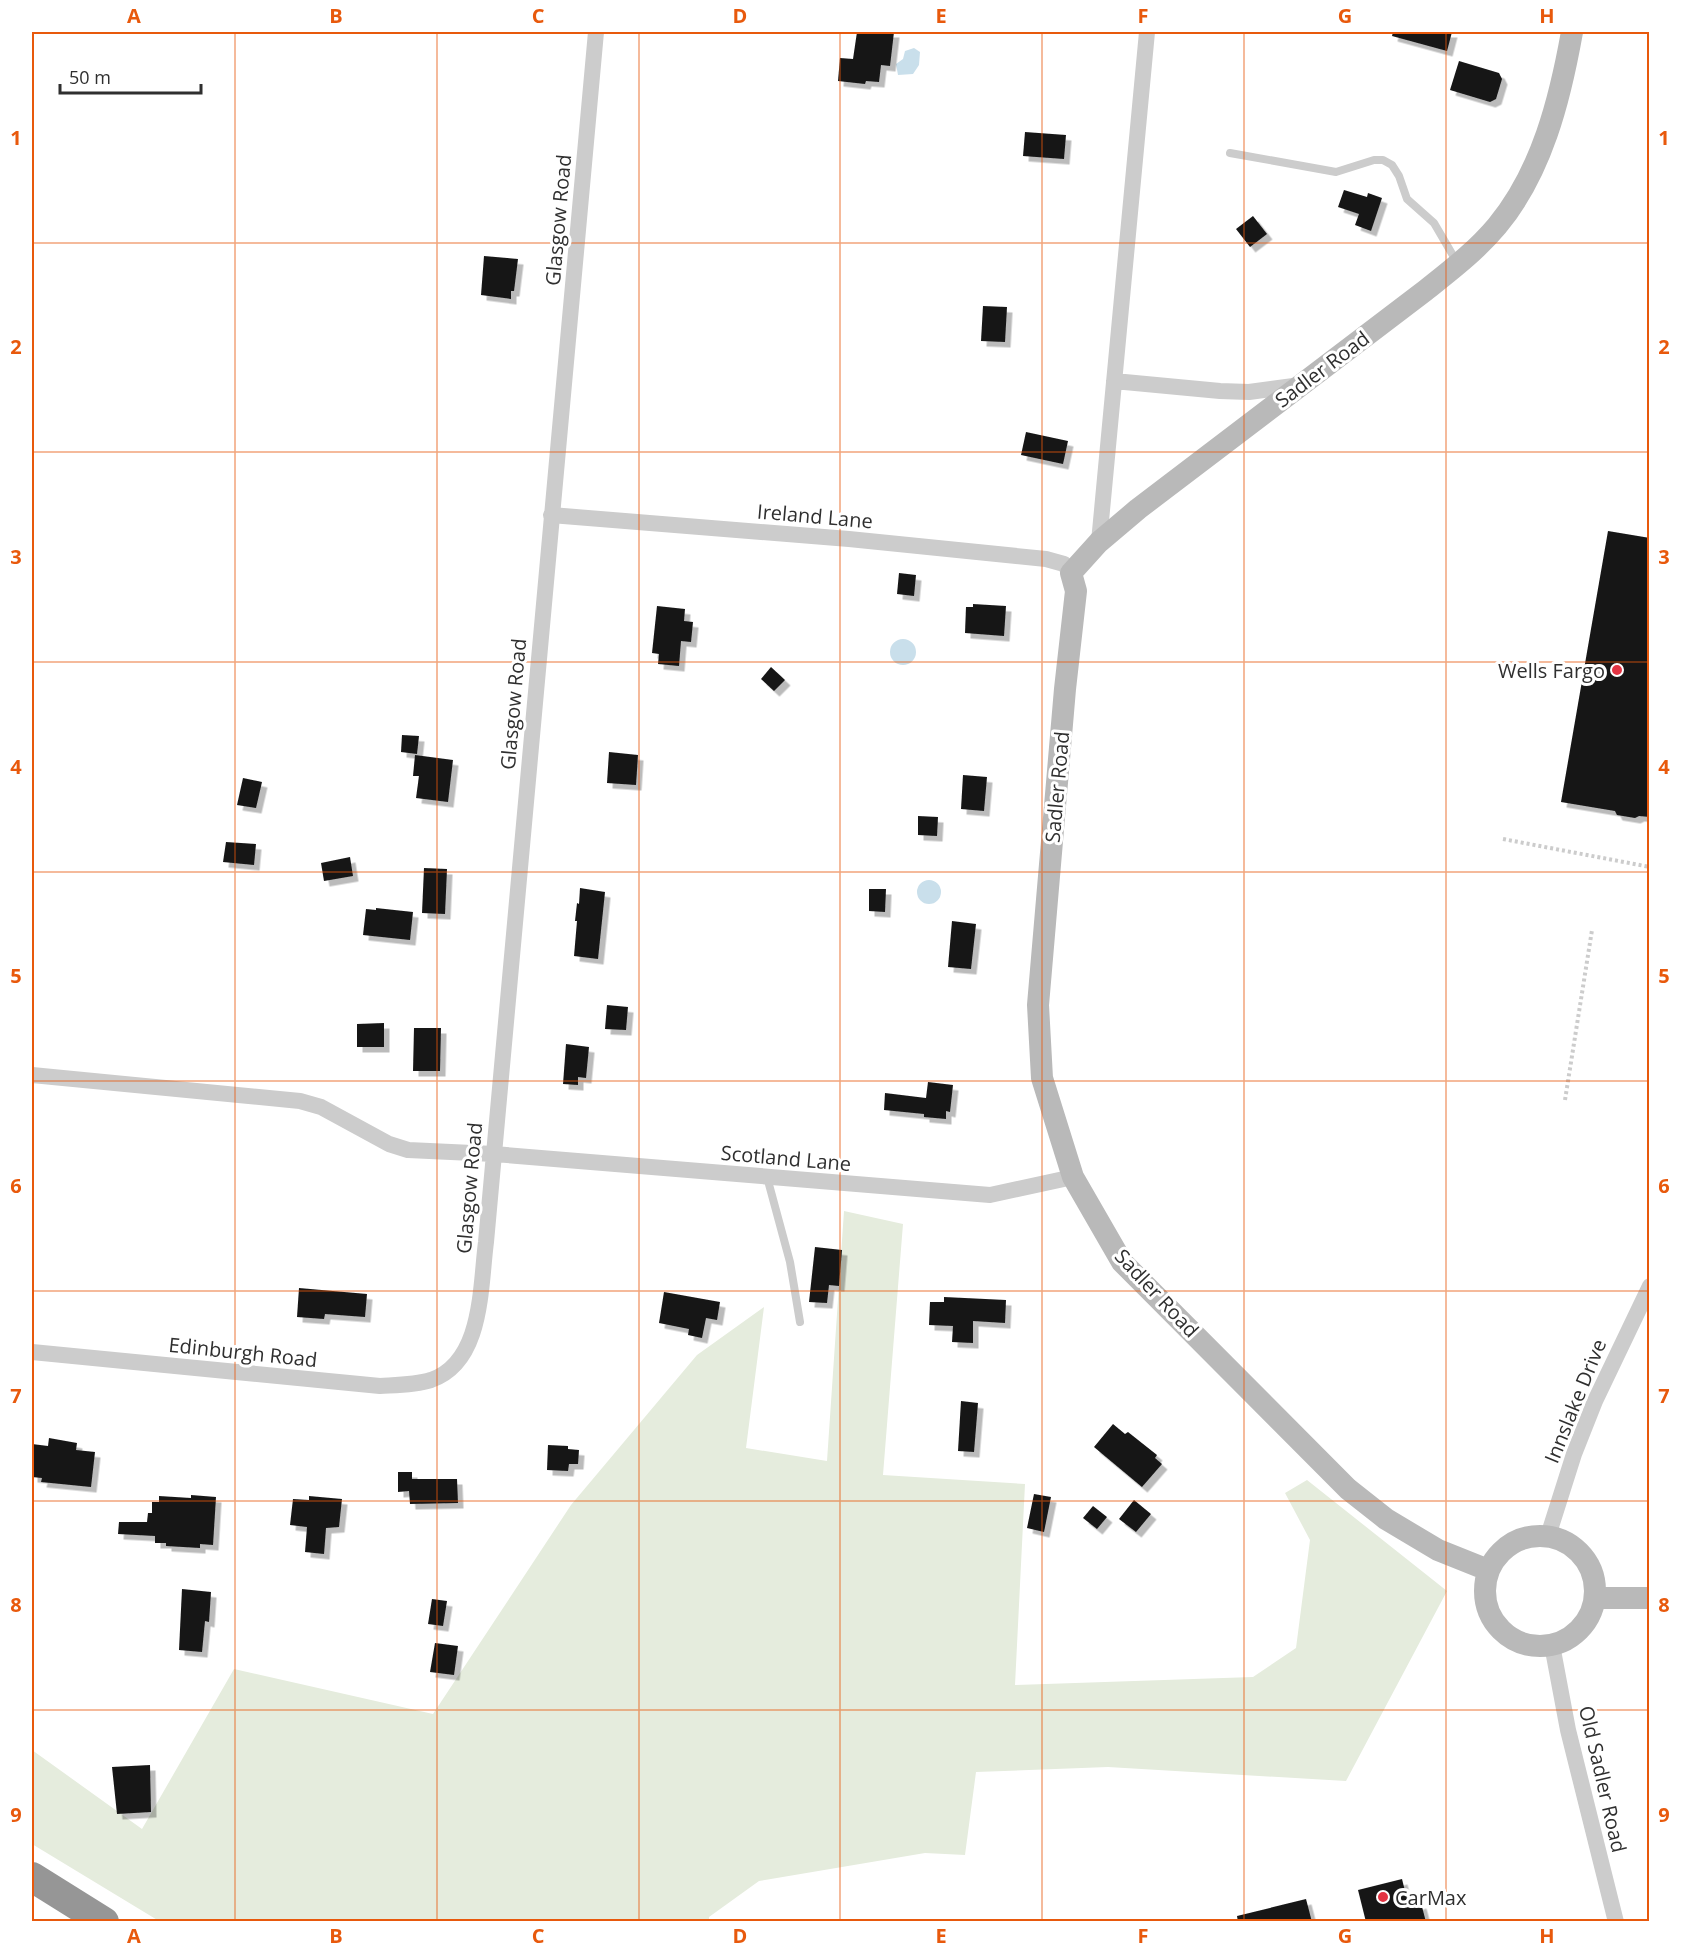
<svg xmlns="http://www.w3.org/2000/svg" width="1681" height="1953" font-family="'Open Sans',sans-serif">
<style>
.green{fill:#e5ecdd}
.water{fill:#c9dfeb}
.building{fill:#161616;filter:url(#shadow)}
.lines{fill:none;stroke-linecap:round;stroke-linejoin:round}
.path{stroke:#ccc;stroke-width:4;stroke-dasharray:3 3;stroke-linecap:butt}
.lane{stroke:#ccc;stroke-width:8}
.street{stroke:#ccc;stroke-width:16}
.secondary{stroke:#b9b9b9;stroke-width:22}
.highway{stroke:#969696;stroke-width:30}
.grid{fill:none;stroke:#e8590c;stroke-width:1.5;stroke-opacity:0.55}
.poi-dot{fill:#e33443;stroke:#fff;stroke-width:2}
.labels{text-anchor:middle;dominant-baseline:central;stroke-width:6;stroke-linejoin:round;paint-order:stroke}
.street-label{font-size:20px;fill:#2f2f2f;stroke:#fff}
.poi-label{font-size:20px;fill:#2f2f2f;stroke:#fff;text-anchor:end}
.neatline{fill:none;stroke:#e8590c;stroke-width:2}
.grid-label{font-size:20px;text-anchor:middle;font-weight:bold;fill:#e8590c}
</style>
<defs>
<filter id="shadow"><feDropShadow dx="5.5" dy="5.5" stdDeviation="0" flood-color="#0004"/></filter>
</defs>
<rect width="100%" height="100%" fill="#fff"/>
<!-- green -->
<path class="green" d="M 844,1211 L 903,1224 L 883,1475 L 1025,1484 L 1015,1685 L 1253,1677 L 1296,1648 L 1310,1540 L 1285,1493 L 1307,1480 L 1447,1591 L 1346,1781 L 1108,1767 L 976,1772 L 965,1855 L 925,1853 L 759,1881 L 709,1917 L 709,1921 L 159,1921 L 32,1844 L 32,1750 L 142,1829 L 234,1669 L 433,1714 L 571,1505 L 697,1355 L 764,1307 L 746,1448 L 827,1461 Z"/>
<!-- water -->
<path class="water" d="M 914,48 L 920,52 L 919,65 L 913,74 L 898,75 L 896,64 L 903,59 L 905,51 Z
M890 652a13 13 0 1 1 26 0a13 13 0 1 1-26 0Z
M917 892a12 12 0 1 1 24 0a12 12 0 1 1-24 0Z"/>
<!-- building -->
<path class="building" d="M 857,32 L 879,34 L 880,32 L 894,32 L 890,66 L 881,65 L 879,82 L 866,81 L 865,84 L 838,81 L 840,58 L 853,59 Z
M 1393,32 L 1452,32 L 1447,51 L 1392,36 Z
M 1459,61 L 1499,73 L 1502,79 L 1496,99 L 1490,102 L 1450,90 Z
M 1025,132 L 1066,135 L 1064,159 L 1023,156 Z
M 1344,190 L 1367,197 L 1368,193 L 1382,198 L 1371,231 L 1355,225 L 1359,214 L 1338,207 Z
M 1253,216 L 1267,234 L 1250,247 L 1236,229 Z
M 484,256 L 518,259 L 514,291 L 511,291 L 511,299 L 481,295 Z
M 983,306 L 1007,307 L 1005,342 L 981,341 Z
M 1026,432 L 1068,441 L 1063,464 L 1021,455 Z
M 1608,531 L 1650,538 L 1650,817 L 1639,816 L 1635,818 L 1617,815 L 1615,811 L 1561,802 Z
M 899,573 L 916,575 L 914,596 L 897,594 Z
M 973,604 L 1006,606 L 1004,636 L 965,633 L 966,607 L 973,607 Z
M 657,606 L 685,609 L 684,621 L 693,622 L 691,642 L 681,641 L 679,666 L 658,664 L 659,654 L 652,653 Z
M 771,667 L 785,680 L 774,691 L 761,679 Z
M 402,735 L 419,736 L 417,754 L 401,752 Z
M 609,752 L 638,755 L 636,785 L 607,783 Z
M 415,755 L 453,760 L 448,802 L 416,798 L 419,776 L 413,776 Z
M 963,775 L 987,777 L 984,811 L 961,809 Z
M 243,778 L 262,782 L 256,808 L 237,805 Z
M 918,816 L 938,817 L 937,836 L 918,835 Z
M 226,842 L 256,844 L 254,865 L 223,862 Z
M 350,857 L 353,876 L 324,881 L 321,863 Z
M 424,868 L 447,869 L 445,914 L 422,913 Z
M 580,888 L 605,892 L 598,959 L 574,956 L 577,921 L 575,921 L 577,903 L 579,904 Z
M 869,889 L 886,889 L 885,912 L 869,911 Z
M 376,908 L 413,912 L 410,940 L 363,935 L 366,909 L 376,910 Z
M 952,921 L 976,924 L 971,969 L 948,967 Z
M 607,1005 L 628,1007 L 626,1030 L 605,1029 Z
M 384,1023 L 384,1047 L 357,1047 L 357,1024 Z
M 414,1028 L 441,1028 L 440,1071 L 413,1071 Z
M 566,1044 L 589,1047 L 586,1078 L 578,1077 L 578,1085 L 563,1084 Z
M 928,1082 L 953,1085 L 950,1112 L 946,1111 L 946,1119 L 924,1117 L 924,1114 L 884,1110 L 885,1093 L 926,1098 Z
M 815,1247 L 842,1250 L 839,1286 L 829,1285 L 827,1303 L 809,1302 Z
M 299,1288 L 367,1294 L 365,1317 L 325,1314 L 324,1319 L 297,1317 Z
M 664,1292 L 720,1302 L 717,1320 L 706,1318 L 702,1338 L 688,1335 L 689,1329 L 659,1323 Z
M 944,1297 L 1006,1300 L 1005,1323 L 973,1321 L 973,1343 L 952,1342 L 953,1326 L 929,1325 L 930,1302 L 944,1302 Z
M 961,1401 L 978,1403 L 974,1452 L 958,1451 Z
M 1113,1424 L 1125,1434 L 1128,1432 L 1157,1455 L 1155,1458 L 1162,1464 L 1142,1487 L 1094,1447 Z
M 49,1438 L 77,1443 L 76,1450 L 95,1452 L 91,1487 L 41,1482 L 42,1478 L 32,1477 L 32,1444 L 48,1446 Z
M 548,1445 L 568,1446 L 568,1449 L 579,1450 L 578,1464 L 569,1464 L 568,1471 L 547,1470 Z
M 398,1472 L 412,1472 L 412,1479 L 457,1479 L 458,1503 L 410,1504 L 409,1491 L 398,1492 Z
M 1034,1494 L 1051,1497 L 1044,1532 L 1027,1528 Z
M 191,1495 L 216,1497 L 213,1545 L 200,1544 L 200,1548 L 166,1546 L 166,1543 L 155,1543 L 155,1536 L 118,1534 L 119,1522 L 147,1522 L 148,1513 L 152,1513 L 152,1502 L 159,1502 L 159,1496 L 191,1498 Z
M 309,1496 L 342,1499 L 339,1527 L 326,1528 L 324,1554 L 305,1552 L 307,1527 L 290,1525 L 293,1499 L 309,1500 Z
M 1134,1500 L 1151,1514 L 1136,1532 L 1119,1519 Z
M 1093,1506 L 1107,1517 L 1097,1529 L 1083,1518 Z
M 182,1589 L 211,1592 L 209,1622 L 205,1621 L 202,1652 L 179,1650 Z
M 432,1599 L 447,1601 L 443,1626 L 428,1624 Z
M 435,1643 L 458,1646 L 454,1675 L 430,1672 Z
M 150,1765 L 151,1812 L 117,1814 L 112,1767 Z
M 1402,1879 L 1409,1907 L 1421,1903 L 1426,1922 L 1366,1922 L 1358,1890 Z
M 1306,1899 L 1312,1922 L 1238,1922 L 1237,1916 Z"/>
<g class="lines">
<!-- path -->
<path class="path" d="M 1503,839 L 1650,867
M 1565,1100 L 1592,930"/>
<!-- lane -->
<path class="lane" d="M 1230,153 L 1336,172 L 1374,160 L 1383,160 L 1392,165 L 1399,176 L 1407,199 L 1434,223 L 1458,264
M 767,1177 L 790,1262 L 800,1322"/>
<!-- street -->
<path class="street" d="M 1114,381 L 1220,391 L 1249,392 L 1301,385
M 551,515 L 849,539 L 1046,559 L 1064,564 L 1071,573
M 1099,542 L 1147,32
M 32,1075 L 300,1101 L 321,1107 L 389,1144 L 408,1150 L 494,1154 L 990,1195 L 1073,1177
M 32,1352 L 380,1386 C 397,1385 415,1385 431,1380 C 483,1362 480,1288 486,1242 L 596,32
M 1548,1536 L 1574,1454 L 1595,1401 L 1650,1286
M 1552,1645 L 1568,1730 L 1616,1922"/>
<!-- secondary -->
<path class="secondary" d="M1485 1591a55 55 0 1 1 110 0a55 55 0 1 1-110 0Z
M 1488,1570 L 1438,1550 L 1386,1519 L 1348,1489 L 1122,1262 L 1073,1177 L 1042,1078 L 1038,1005 L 1065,689 L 1076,591 L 1071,573 L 1099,542 L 1138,509 L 1426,290 C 1451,270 1476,251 1497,226 C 1542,172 1560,99 1572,32
M 1595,1598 L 1650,1598"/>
<!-- highway -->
<path class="highway" d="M 32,1877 L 104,1922"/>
</g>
<!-- grid -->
<path class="grid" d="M 235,32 L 235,1922M 437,32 L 437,1922M 639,32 L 639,1922M 840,32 L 840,1922M 1042,32 L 1042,1922M 1244,32 L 1244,1922M 1446,32 L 1446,1922M 32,243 L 1650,243M 32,452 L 1650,452M 32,662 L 1650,662M 32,872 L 1650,872M 32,1081 L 1650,1081M 32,1291 L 1650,1291M 32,1501 L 1650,1501M 32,1710 L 1650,1710"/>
<!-- markers -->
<g class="poi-dot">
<circle cx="1617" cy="670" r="6"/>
<circle cx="1383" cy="1897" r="6"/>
</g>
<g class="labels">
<!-- street labels -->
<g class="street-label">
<text transform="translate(558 220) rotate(-85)">Glasgow Road</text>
<text transform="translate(1322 369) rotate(-37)">Sadler Road</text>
<text transform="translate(815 516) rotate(5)">Ireland Lane</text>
<text transform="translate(513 704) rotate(-85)">Glasgow Road</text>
<text transform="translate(1057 787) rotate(-85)">Sadler Road</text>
<text transform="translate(786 1158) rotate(5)">Scotland Lane</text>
<text transform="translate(469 1188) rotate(-85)">Glasgow Road</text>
<text transform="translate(1157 1293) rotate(47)">Sadler Road</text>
<text transform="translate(243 1352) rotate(6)">Edinburgh Road</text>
<text transform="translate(1575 1401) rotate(-68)">Innslake Drive</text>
<text transform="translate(1603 1779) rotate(77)">Old Sadler Road</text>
</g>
<!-- poi labels -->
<g class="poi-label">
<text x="1605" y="670">Wells Fargo</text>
<text x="1395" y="1897" text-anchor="start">CarMax</text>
</g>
</g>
<!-- border -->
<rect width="1681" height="1953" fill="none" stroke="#ffffff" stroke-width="66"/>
<!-- scale -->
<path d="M60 84v9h141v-9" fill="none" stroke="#2f2f2f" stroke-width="3"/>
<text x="69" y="84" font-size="18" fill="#2f2f2f" stroke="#ffffff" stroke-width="4.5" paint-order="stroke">50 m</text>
<rect x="33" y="33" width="1615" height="1887" class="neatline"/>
<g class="grid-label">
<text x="134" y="23">A</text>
<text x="336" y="23">B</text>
<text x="538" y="23">C</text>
<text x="740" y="23">D</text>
<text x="941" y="23">E</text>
<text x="1143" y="23">F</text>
<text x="1345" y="23">G</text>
<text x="1547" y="23">H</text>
<text x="16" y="145">1</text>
<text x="1664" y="145">1</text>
<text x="16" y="354">2</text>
<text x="1664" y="354">2</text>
<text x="16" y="564">3</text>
<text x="1664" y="564">3</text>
<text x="16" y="774">4</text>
<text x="1664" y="774">4</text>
<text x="16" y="983">5</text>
<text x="1664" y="983">5</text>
<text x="16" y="1193">6</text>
<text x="1664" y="1193">6</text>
<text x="16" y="1403">7</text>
<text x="1664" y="1403">7</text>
<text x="16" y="1612">8</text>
<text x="1664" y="1612">8</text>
<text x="16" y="1822">9</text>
<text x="1664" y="1822">9</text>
<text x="134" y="1943">A</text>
<text x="336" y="1943">B</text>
<text x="538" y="1943">C</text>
<text x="740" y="1943">D</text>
<text x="941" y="1943">E</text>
<text x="1143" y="1943">F</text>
<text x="1345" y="1943">G</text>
<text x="1547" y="1943">H</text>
</g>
</svg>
